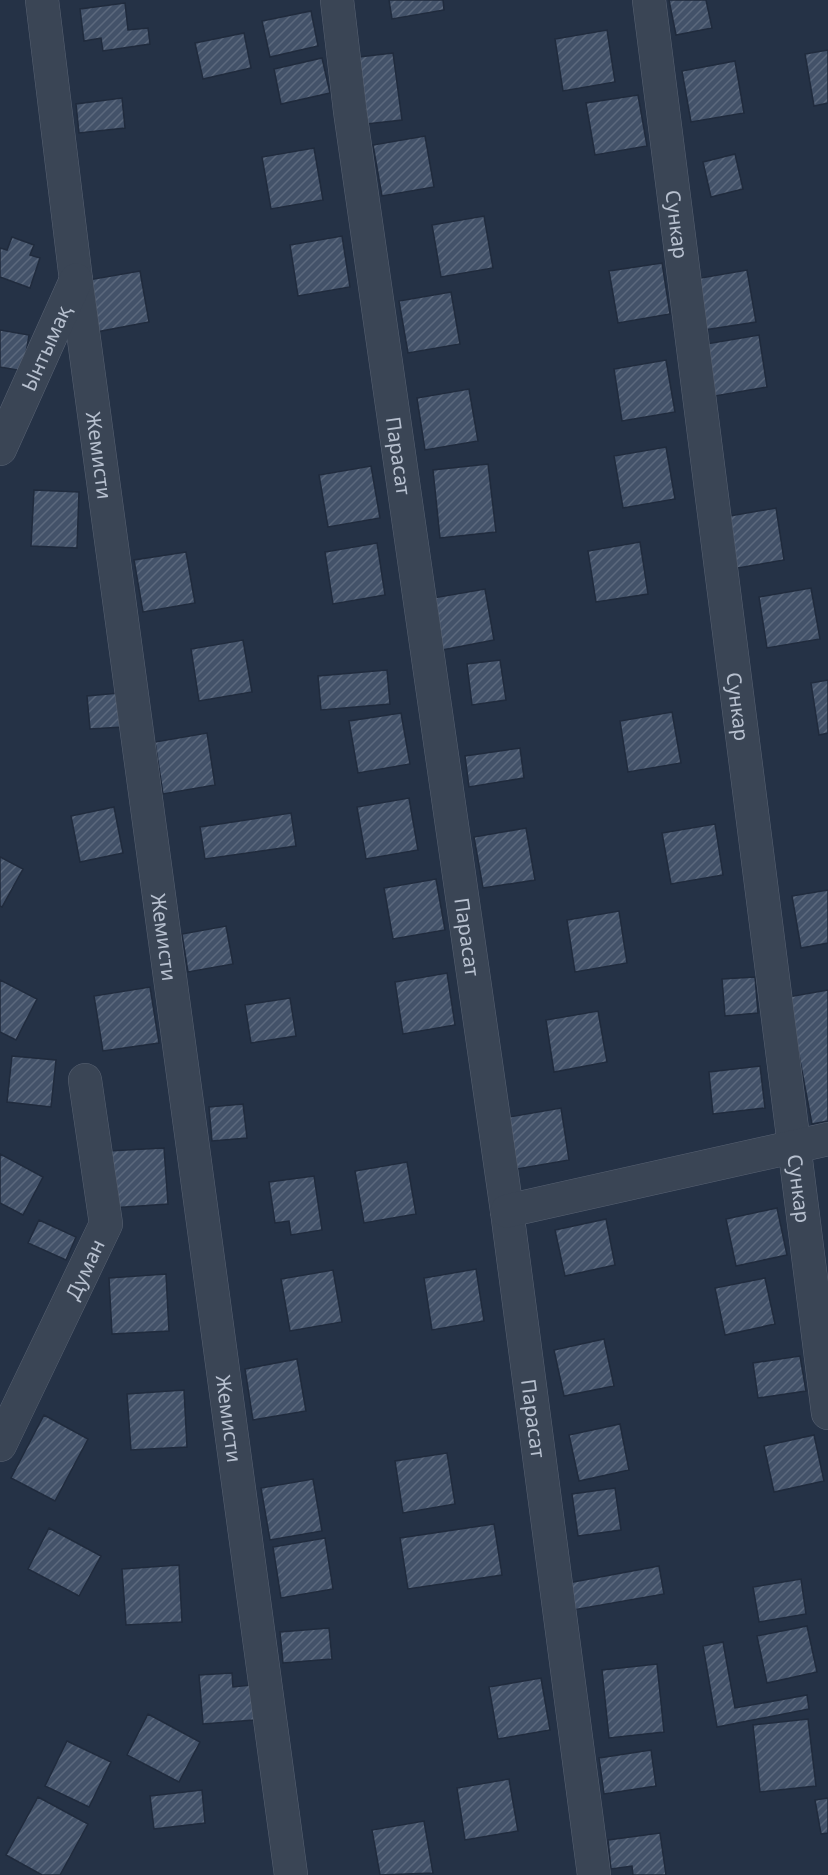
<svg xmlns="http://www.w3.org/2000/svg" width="828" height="1875" font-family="'Noto Sans',sans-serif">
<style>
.building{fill:url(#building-hatch);stroke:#202b3d;stroke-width:1.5}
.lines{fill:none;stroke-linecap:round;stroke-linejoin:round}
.minor-casing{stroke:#586273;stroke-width:34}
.minor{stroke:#3a4555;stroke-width:33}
.labels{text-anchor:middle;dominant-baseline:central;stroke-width:4.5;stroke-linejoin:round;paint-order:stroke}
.street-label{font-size:20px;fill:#b7c0cf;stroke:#1e293b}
</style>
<defs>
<pattern id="building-hatch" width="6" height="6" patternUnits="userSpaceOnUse" patternTransform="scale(1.5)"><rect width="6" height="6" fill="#435269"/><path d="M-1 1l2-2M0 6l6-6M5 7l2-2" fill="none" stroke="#5c697d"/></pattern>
</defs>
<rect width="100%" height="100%" fill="#253246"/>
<!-- building -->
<path class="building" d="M 389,0 L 443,0 L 444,10 L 392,19 Z
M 669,0 L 706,0 L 712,28 L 676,35 Z
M 125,3 L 128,30 L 148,28 L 150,44 L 103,51 L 101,38 L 84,41 L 80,9 Z
M 311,11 L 318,46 L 270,57 L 262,21 Z
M 607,30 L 615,82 L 563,91 L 555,39 Z
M 244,33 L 251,68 L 203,79 L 195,43 Z
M 828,50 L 828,103 L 814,106 L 805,54 Z
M 393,53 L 402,120 L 366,124 L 359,57 Z
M 322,58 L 330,93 L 281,104 L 274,69 Z
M 735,61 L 744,113 L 691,122 L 682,71 Z
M 638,95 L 647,146 L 595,155 L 586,103 Z
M 122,98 L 125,128 L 79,133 L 76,104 Z
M 425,136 L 434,187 L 382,196 L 373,145 Z
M 314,148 L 323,200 L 271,209 L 262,157 Z
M 735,154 L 743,189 L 711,197 L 703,162 Z
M 484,216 L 493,268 L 441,277 L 432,225 Z
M 342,236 L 350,287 L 298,296 L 290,245 Z
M 12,237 L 34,245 L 30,255 L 40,258 L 30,288 L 0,277 L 0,248 L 7,250 Z
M 662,263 L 670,314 L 618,323 L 609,271 Z
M 747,270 L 756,322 L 704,330 L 695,279 Z
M 140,271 L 149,322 L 96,332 L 88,280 Z
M 451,292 L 460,344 L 408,353 L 399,301 Z
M 0,330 L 29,335 L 23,371 L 0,367 Z
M 759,335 L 767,387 L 715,396 L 706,344 Z
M 666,360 L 675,412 L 622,421 L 614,369 Z
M 469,389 L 478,441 L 425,450 L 417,398 Z
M 666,447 L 675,499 L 623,508 L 614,456 Z
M 488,464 L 496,532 L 440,538 L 433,470 Z
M 371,466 L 380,518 L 328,527 L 319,475 Z
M 34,490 L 79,492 L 77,548 L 31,546 Z
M 776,508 L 784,560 L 732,569 L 724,517 Z
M 640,542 L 648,594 L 596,602 L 588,551 Z
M 377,543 L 385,595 L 333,604 L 325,552 Z
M 186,552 L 195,603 L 143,612 L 134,560 Z
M 811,588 L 820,639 L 767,648 L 759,597 Z
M 485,589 L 494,640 L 442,650 L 433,598 Z
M 243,640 L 252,692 L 199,701 L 191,649 Z
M 500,660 L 506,700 L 472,705 L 467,664 Z
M 387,670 L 390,704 L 321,710 L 318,676 Z
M 828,680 L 828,733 L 819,735 L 811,683 Z
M 119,693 L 123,727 L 90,729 L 87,696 Z
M 672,712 L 681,763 L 628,772 L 620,721 Z
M 401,713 L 410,764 L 358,773 L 349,721 Z
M 207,733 L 215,785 L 163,794 L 155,742 Z
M 520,748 L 524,778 L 469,787 L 465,756 Z
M 409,798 L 418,850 L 366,859 L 357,807 Z
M 114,807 L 123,853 L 80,862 L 71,816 Z
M 291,813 L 296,846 L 205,859 L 200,827 Z
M 715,824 L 723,875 L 671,884 L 662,833 Z
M 526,828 L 535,880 L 483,888 L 474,837 Z
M 0,857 L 23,869 L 2,907 L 0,906 Z
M 436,879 L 445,930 L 393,939 L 384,888 Z
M 828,890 L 828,943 L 801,948 L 792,896 Z
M 619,911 L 627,963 L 575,972 L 567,920 Z
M 226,926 L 233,964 L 188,972 L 182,934 Z
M 447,973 L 455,1025 L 403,1034 L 395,982 Z
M 755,977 L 758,1013 L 725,1016 L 722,979 Z
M 0,980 L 37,999 L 16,1040 L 0,1032 Z
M 150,987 L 159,1043 L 103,1051 L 94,996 Z
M 828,990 L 828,1121 L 812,1124 L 788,997 Z
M 290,998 L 296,1036 L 251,1043 L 245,1005 Z
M 598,1011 L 607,1062 L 554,1072 L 546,1020 Z
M 12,1056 L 56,1060 L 51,1107 L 7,1102 Z
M 760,1066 L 765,1108 L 713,1114 L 709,1072 Z
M 243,1104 L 247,1138 L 212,1141 L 209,1107 Z
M 561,1108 L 569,1160 L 517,1169 L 509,1117 Z
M 164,1148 L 168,1204 L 111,1208 L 108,1151 Z
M 0,1154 L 43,1177 L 23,1215 L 0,1203 Z
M 407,1162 L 416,1214 L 364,1223 L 355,1171 Z
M 314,1176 L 322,1230 L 291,1235 L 289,1221 L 275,1223 L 269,1182 Z
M 777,1208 L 787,1255 L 736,1266 L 726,1219 Z
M 606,1219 L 615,1265 L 565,1276 L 555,1230 Z
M 39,1220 L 76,1237 L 66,1260 L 28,1243 Z
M 476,1269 L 484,1321 L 432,1330 L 424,1278 Z
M 333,1270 L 342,1322 L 290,1331 L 281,1279 Z
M 166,1274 L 169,1331 L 112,1334 L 109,1278 Z
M 765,1278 L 775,1324 L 725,1335 L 715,1288 Z
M 604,1339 L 614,1386 L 564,1396 L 554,1350 Z
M 800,1356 L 806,1391 L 758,1398 L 753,1363 Z
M 297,1359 L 306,1411 L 253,1420 L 245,1369 Z
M 184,1390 L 187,1447 L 131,1450 L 127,1394 Z
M 44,1415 L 88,1439 L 55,1501 L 11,1478 Z
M 620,1424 L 629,1470 L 579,1481 L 569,1435 Z
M 814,1435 L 824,1481 L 774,1492 L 764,1446 Z
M 447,1453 L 455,1504 L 403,1513 L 395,1461 Z
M 313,1479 L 322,1531 L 270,1540 L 261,1488 Z
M 615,1488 L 621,1530 L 578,1536 L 572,1494 Z
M 494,1524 L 502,1575 L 408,1589 L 400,1538 Z
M 49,1528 L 101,1556 L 79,1596 L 28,1569 Z
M 325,1538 L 333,1589 L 281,1598 L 273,1547 Z
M 179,1565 L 182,1622 L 126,1625 L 122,1569 Z
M 659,1566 L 664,1594 L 573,1610 L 568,1583 Z
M 801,1579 L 806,1614 L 759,1622 L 753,1587 Z
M 807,1626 L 817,1672 L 767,1683 L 757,1636 Z
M 329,1628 L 332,1659 L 283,1663 L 280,1632 Z
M 723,1642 L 735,1708 L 807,1695 L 809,1709 L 717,1727 L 703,1646 Z
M 657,1664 L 664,1732 L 609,1738 L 602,1670 Z
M 232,1673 L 233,1687 L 251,1685 L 254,1720 L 203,1724 L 199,1675 Z
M 541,1678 L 550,1730 L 498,1739 L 489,1687 Z
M 148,1714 L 200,1742 L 179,1782 L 127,1755 Z
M 808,1719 L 816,1786 L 760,1792 L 753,1725 Z
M 67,1741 L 111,1762 L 89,1807 L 45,1786 Z
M 651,1750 L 656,1786 L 604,1794 L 599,1758 Z
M 509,1779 L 518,1831 L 465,1840 L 457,1788 Z
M 202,1790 L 205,1823 L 154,1829 L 150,1796 Z
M 38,1797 L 88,1824 L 60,1875 L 42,1875 L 6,1855 Z
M 828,1798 L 828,1833 L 821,1834 L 815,1800 Z
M 424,1821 L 433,1873 L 380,1875 L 372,1830 Z
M 660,1833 L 666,1875 L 633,1875 L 632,1866 L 611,1869 L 608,1840 Z"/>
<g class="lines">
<!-- minor casing -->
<g class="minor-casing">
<g id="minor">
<path id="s1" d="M 42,0 L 76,280 L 291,1875"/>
<path id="s2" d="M 337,0 L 350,111 L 507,1211 L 594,1875"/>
<path id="s3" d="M 649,0 L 828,1413"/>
<path id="s4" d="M 0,449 L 76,280"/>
<path d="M 507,1211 L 828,1139"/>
<path id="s5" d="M 0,1445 L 106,1224 L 85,1080"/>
</g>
</g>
<!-- minor -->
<use href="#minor" class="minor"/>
</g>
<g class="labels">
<!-- street labels -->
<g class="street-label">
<text stroke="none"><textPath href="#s3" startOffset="226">Сункар</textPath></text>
<text stroke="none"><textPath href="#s4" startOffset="111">Ынтымақ</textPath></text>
<text stroke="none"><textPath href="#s1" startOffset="459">Жемисти</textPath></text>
<text stroke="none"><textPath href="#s2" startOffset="460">Парасат</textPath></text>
<text stroke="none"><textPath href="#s3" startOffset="712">Сункар</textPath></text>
<text stroke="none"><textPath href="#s2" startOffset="946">Парасат</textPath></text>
<text stroke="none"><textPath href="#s1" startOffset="945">Жемисти</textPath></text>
<text stroke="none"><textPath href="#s3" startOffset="1198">Сункар</textPath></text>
<text stroke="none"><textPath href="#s5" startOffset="195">Думан</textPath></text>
<text stroke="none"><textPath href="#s1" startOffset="1431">Жемисти</textPath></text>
<text stroke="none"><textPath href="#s2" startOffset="1432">Парасат</textPath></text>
</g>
</g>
</svg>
